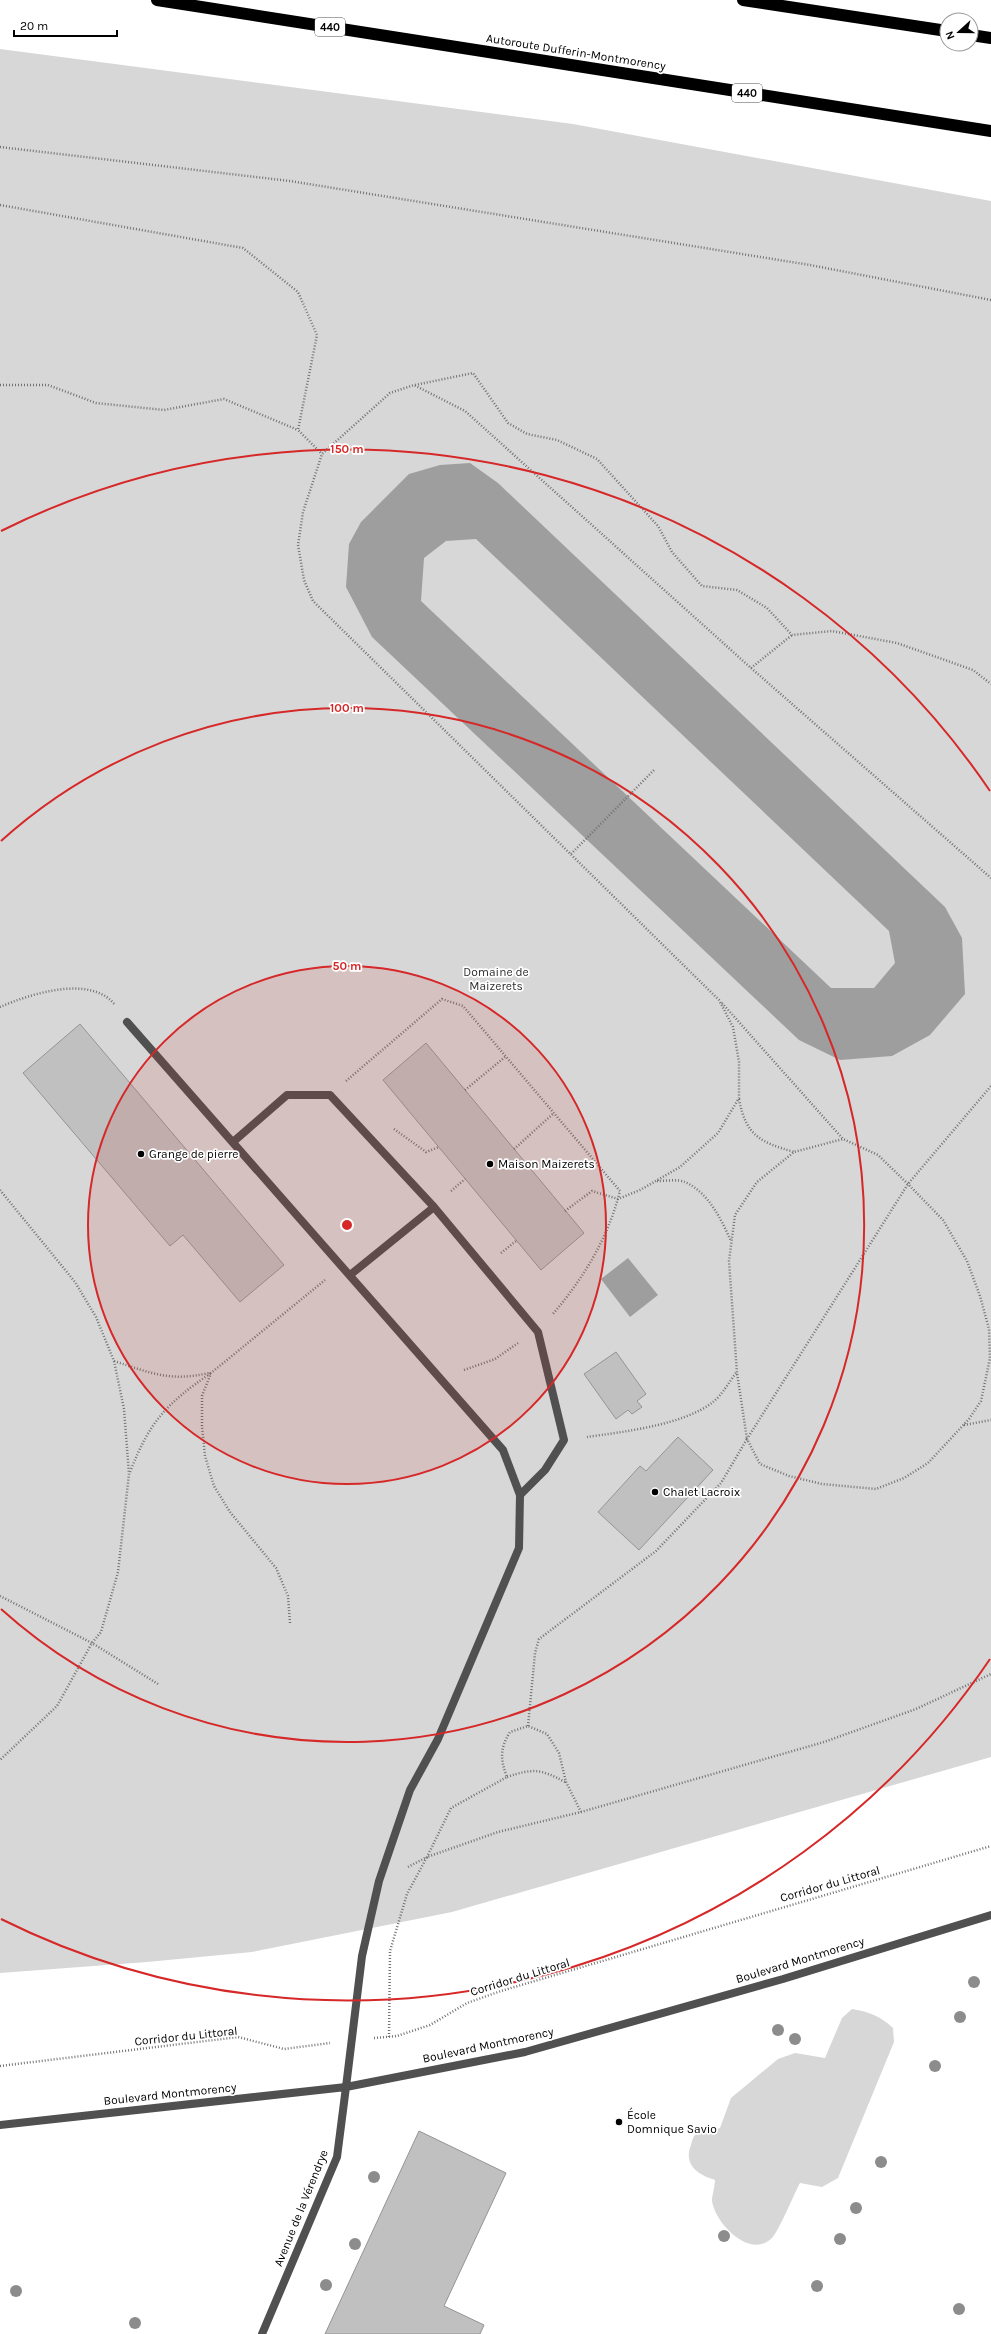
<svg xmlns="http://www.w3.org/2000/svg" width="991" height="2334" font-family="Karla,sans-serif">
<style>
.green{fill:#d7d7d7}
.water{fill:#9e9e9e;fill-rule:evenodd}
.building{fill:#c0c0c0;stroke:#949494}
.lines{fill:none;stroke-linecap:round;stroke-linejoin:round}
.path{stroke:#727272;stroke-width:2.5;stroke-dasharray:1 2;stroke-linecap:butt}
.lane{stroke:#505050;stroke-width:8}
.street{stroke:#505050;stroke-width:8}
.highway{stroke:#000;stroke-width:12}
.tree{fill:#8c8c8c}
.ring{fill:none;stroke:#d62828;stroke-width:2}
.poi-dot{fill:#000;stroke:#fff;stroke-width:1.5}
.labels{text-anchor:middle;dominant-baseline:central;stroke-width:3.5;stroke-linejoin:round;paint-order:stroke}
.shield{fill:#fff;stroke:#4c4c4c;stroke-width:1}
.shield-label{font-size:11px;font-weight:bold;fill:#000}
.street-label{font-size:12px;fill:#000;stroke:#fff}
.park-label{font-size:12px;fill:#2e2e2e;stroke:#fff}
.poi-label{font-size:12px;fill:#000;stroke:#fff;text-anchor:start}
.centre{fill:#d62828;stroke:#fff;stroke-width:2}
.ring-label{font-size:12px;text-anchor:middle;font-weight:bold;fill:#d62828;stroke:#fff;stroke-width:3.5;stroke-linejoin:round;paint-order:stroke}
</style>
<rect width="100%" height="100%" fill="#fff"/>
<!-- green -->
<path class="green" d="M 0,49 L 573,124 L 991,201 L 991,1757 L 452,1912 L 252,1952 L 147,1962 L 0,1973 Z
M 852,2009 C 870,2012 880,2016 893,2028 L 894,2042 L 838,2178 L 822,2187 L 800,2183 C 794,2194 779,2231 772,2238 C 750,2260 715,2223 712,2201 C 712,2195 715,2186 715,2180 C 698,2175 683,2165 691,2145 C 692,2142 693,2136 696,2134 C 701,2129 713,2130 720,2128 L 731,2098 L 778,2059 L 795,2053 L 825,2058 L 842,2018 Z"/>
<!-- water -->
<path class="water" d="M 470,463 L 498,483 L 945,907 L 962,938 L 965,994 L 930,1035 L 892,1056 L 840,1060 L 799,1040 L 372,637 L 346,587 L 349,544 L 361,522 L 409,474 L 440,465 ZM 476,539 L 889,931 L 895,963 L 874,988 L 831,988 L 421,601 L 424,558 L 446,541 Z
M 628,1258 L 658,1295 L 630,1317 L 601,1279 Z"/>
<!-- building -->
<path class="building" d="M 80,1024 L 284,1265 L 240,1302 L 183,1235 L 170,1246 L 23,1073 Z
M 426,1043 L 584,1233 L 541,1270 L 383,1080 Z
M 616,1352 L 646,1394 L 637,1401 L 642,1407 L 632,1414 L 628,1410 L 616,1419 L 584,1374 Z
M 678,1437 L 713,1470 L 639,1550 L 598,1512 L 640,1466 L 646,1471 Z
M 419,2131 L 506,2173 L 444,2306 L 484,2325 L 480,2334 L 325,2334 Z"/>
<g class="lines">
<!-- path -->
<path class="path" d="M 0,147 L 290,181 L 810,265 L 991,300
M 0,205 L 243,248 L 298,292 L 317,335 L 298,430 L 322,454
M 0,385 L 48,385 L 96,403 L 164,410 L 224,399 L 298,430
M 415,385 L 473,373 L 508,423 L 527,434 L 557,440 L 597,459 L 658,526 L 672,552 L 702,586 L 737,590 L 767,608 L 792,635 L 832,631 L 897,643 L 973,670 L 991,684
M 751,668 L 792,635
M 571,854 L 654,770
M 722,1003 L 843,1139
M 0,1007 C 30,994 91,974 115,1005
M 346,1081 L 442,999 L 463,1006 L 620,1191 C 608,1238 584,1278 552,1315
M 465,1090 L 505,1057
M 739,1099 C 746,1136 760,1142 794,1152
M 394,1129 L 426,1152 L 439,1147
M 514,1149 L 554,1113
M 657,1181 C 665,1181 678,1179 685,1182 C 709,1193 721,1219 731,1241
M 0,1190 L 75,1282 L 96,1317 L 114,1361 L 124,1409 L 129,1474 L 118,1572 L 101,1632 L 92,1643 L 57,1706 L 0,1760
M 451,1191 L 465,1179
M 565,1211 L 592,1191 L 618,1199 L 640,1190 L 680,1167 L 718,1133 L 739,1098 L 739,1062 L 733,1027 L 719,1000 L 313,601 L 304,580 L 298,545 L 303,512 L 322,454 L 390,393 L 414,385 L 465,411 L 751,668 L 991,878
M 501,1253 L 516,1241
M 114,1361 C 151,1373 170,1382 209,1373
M 464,1370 L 495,1359 L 518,1343
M 964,1425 L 991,1420
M 587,1437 C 622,1432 684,1425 713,1402 C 722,1395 729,1382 736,1373
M 130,1472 C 150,1421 166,1404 211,1373
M 0,1596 L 92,1643 L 158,1684
M 290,1623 L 288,1596 L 276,1568 L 230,1512 L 214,1486 L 205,1456 L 202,1426 L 202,1396 L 211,1373 L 325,1280
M 528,1726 L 535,1653 L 539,1639 L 656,1551 L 721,1483 L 747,1439 L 737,1373 L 729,1261 L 735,1215 L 757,1182 L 794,1152 L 843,1139 L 878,1155 L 908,1184 L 943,1220 L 967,1261 L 980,1296 L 989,1329 L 990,1358 L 981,1401 L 969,1419 L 928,1463 L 904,1478 L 876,1489 L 822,1484 L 789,1476 L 760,1464 L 747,1439 L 908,1184 L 991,1086
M 507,1777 C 533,1768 541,1769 565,1782
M 408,1867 L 427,1857 L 451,1808 L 507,1777 C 500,1759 500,1748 510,1732 L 528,1726 L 547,1734 L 559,1753 L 566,1782 L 581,1812
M 389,2037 L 390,1951 L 407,1894 L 427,1857 L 498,1832 L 581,1812 L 824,1742 L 916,1709 L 991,1674
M 374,2038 L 397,2036 L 430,2025 L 467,2003 L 501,1991 L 991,1846
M 0,2066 L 238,2037 L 284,2049 L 330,2043"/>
<!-- lane -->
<path class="lane" d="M 127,1022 L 503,1450 L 520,1495 L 519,1548 L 438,1739 L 410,1790 L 379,1881 L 362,1956 L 346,2087
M 233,1142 L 287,1095 L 330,1095 L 434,1207 L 538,1332 L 564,1440 L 545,1470 L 520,1495
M 350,1275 L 434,1207"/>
<!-- street -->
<path class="street" d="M 0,2125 L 346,2087 L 525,2052 L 783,1979 L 991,1915
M 262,2334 L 337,2157 L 346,2087"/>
<!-- highway -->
<path class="highway" d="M 157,0 L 991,131
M 743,0 L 947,31
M 971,35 L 991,38"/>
</g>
<!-- trees -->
<g class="tree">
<circle cx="974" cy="1982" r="6"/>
<circle cx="960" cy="2017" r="6"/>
<circle cx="778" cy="2030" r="6"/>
<circle cx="795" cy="2039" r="6"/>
<circle cx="935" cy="2066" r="6"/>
<circle cx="881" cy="2162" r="6"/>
<circle cx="374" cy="2177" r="6"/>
<circle cx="856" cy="2208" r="6"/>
<circle cx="724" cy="2236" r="6"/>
<circle cx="840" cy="2239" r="6"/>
<circle cx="355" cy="2244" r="6"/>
<circle cx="326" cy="2285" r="6"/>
<circle cx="817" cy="2286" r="6"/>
<circle cx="16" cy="2291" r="6"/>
<circle cx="959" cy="2309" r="6"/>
<circle cx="135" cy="2323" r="6"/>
</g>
<!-- distance rings -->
<circle cx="347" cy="1225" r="259" fill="#d62828" fill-opacity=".12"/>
<g class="ring">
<circle cx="347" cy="1225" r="259"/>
<path d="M1 841A517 517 0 1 1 1 1609"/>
<path d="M990 1659A776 776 0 0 1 1 1919M1 531A776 776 0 0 1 990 791"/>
</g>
<!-- markers -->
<g class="poi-dot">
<circle cx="141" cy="1154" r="4"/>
<circle cx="490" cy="1164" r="4"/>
<circle cx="655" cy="1492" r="4"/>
<circle cx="619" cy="2122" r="4"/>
</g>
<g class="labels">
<!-- shield labels -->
<g class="shield">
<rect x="315" y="18" width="30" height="18" rx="3"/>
<rect x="732" y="84" width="30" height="18" rx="3"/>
</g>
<g class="shield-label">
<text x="330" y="27">440</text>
<text x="747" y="93">440</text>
</g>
<!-- street labels -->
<g class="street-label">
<text transform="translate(576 52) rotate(9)">Autoroute Dufferin-Montmorency</text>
<text transform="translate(830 1884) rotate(-16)">Corridor du Littoral</text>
<text transform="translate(800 1960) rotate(-17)">Boulevard Montmorency</text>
<text transform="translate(520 1977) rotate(-17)">Corridor du Littoral</text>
<text transform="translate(186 2036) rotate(-6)">Corridor du Littoral</text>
<text transform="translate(488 2045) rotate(-12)">Boulevard Montmorency</text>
<text transform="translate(170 2094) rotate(-6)">Boulevard Montmorency</text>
<text transform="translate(301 2208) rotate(-68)">Avenue de la Vérendrye</text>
</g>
<!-- park labels -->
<g class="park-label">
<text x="496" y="972">Domaine de<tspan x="496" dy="14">Maizerets</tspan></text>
</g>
<!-- poi labels -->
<g class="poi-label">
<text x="149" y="1154">Grange de pierre</text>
<text x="498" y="1164">Maison Maizerets</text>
<text x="663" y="1492">Chalet Lacroix</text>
<text x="627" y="2115">École<tspan x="627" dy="14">Domnique Savio</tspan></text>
</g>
</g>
<circle cx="347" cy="1225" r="6" class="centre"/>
<g class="ring-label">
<text x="347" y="453">150 m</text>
<text x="347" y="712">100 m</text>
<text x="347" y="970">50 m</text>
</g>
<!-- north arrow -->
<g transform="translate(959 32) rotate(249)"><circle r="19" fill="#ffffff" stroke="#999999"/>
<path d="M0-3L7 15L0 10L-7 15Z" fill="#000000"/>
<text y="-6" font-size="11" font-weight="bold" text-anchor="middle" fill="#000000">N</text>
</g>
<!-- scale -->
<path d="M14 30v6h103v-6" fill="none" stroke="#000000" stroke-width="2"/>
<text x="20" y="30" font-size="12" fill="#000000" stroke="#ffffff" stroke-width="3" paint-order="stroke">20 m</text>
</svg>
